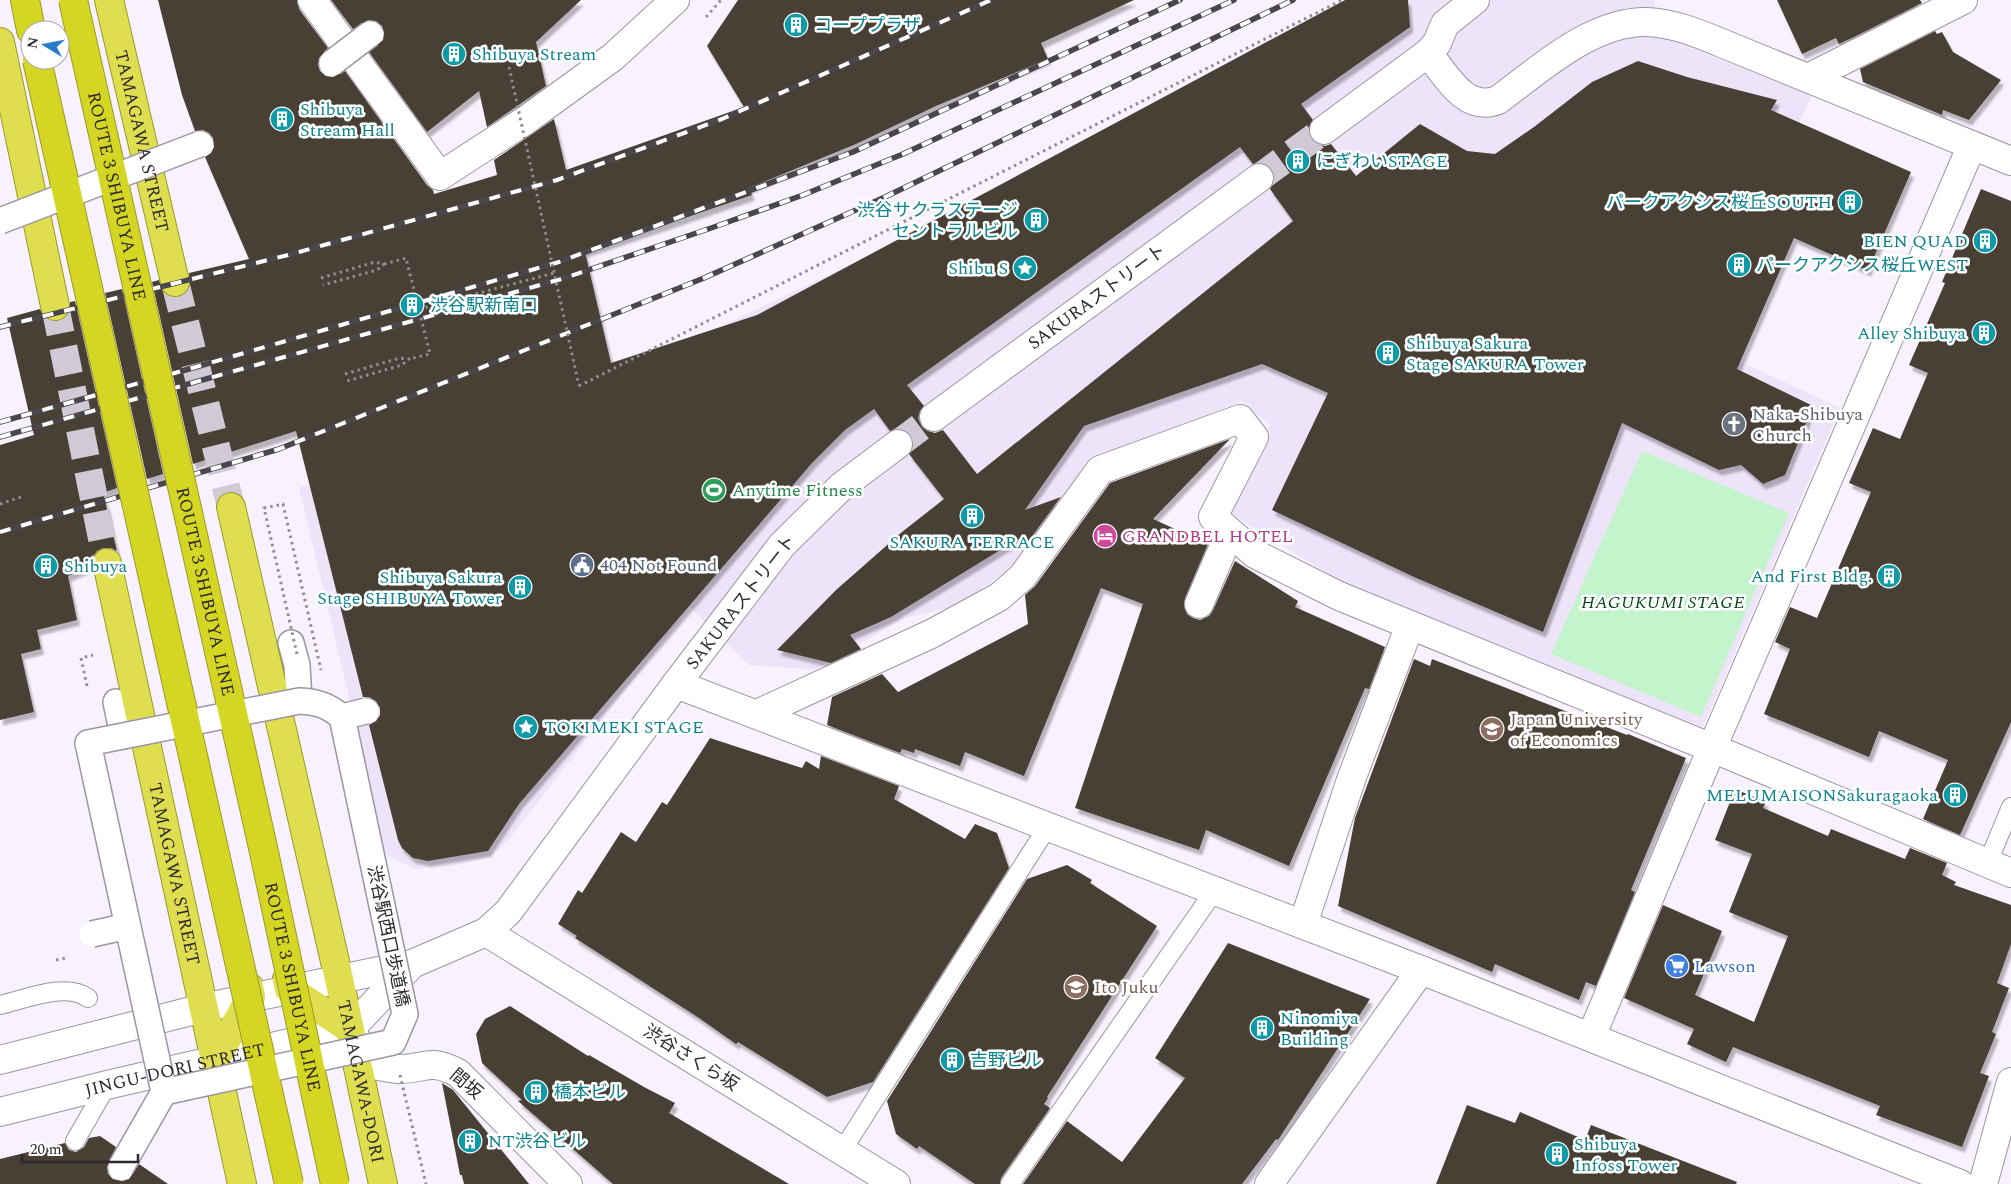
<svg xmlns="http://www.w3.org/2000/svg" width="2011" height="1184" font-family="Spectral,'Noto Sans JP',serif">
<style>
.built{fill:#eee4f9}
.green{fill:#c4f4cb}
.building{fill:#494036;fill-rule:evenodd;filter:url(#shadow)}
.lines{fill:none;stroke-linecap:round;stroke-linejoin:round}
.tertiary-tunnel{stroke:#cfcad5;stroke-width:28;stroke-dasharray:28 14;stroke-linecap:butt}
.trunk-tunnel{stroke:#cfcad5;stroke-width:28;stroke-dasharray:28 14;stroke-linecap:butt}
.service-casing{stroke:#9c95a2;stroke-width:20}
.pedestrian-casing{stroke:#9c95a2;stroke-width:28}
.minor-casing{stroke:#9c95a2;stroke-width:30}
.tertiary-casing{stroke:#9c95a2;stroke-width:30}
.trunk-casing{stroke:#9a9a28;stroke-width:30}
.motorway-casing{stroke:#9a9a28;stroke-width:30}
.path{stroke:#908b94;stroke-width:3;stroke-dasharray:2.5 4;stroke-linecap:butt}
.service{stroke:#fff;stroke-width:18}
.pedestrian{stroke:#fff;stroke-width:25}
.minor{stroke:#fff;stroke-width:28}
.tertiary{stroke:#fff;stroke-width:28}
.trunk{stroke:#dede50;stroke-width:28}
.motorway{stroke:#d5d624;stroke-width:28}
.rail-casing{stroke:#49464c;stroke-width:5.5}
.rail{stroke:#fff;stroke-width:4;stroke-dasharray:11;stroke-linecap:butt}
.pedestrian-bridge-casing{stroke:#9c95a2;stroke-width:28;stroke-linecap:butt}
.motorway-bridge-casing{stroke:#9a9a28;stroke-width:30;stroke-linecap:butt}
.path-bridge{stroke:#908b94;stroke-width:3;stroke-dasharray:2.5 4;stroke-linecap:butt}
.pedestrian-bridge{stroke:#fff;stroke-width:25}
.motorway-bridge{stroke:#d5d624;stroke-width:28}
.labels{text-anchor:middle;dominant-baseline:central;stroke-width:5;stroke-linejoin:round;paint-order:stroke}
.culture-label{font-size:18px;fill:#0d838f;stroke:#fff;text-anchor:start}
.street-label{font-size:18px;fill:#2d2a2f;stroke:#fff}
.worship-label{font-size:18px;fill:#5b616d;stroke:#fff;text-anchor:start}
.leisure-label{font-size:18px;fill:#27864d;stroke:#fff;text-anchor:start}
.hotel-label{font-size:18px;fill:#b23c85;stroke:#fff;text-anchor:start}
.service-label{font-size:18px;fill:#4e5e75;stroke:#fff;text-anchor:start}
.park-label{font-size:18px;font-style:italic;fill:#09481d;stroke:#fff}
.education-label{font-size:18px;fill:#785e54;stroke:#fff;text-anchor:start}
.shop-label{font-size:18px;fill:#366cbe;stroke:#fff;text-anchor:start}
</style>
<defs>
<filter id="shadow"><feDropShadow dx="3" dy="5.5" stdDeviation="1" flood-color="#0004"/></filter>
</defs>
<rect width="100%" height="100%" fill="#f8f2fe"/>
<!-- built -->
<path class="built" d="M 1395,0 L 1654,0 L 1663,37 L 1812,95 L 1760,211 L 1631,311 L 1840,408 L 1703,727 L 1354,590 L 1232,514 L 1270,425 L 1242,401 L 1094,461 L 1023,557 L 961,605 L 905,618 L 815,670 L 749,665 L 690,607 L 509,839 L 491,857 L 457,865 L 415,869 L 382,852 L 369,780 L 299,488 L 599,384 L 1088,152 Z"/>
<!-- green -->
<path class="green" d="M 1642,451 L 1789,513 L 1701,717 L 1551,654 Z"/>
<!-- building -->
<path class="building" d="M 158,0 L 297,0 L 299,9 L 328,48 L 319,58 L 318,65 L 320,71 L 326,76 L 333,77 L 345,71 L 427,185 L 433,190 L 434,194 L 497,175 L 494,160 L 554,119 L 566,170 L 744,107 L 707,46 L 738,0 L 1134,0 L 1041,43 L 1048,59 L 936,106 L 856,144 L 749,188 L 752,195 L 585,252 L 611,363 L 757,315 L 1345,0 L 1408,0 L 1410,27 L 1301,104 L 1313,120 L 1310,124 L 1308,131 L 1312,140 L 1318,144 L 1325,146 L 1331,144 L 1356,176 L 1420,124 L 1467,151 L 1495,154 L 1534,127 L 1592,82 L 1638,61 L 1687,77 L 1777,100 L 1771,110 L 1911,172 L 1868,271 L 1794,238 L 1737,369 L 1813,406 L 1785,475 L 1763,484 L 1741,465 L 1719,470 L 1622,423 L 1543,632 L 1414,577 L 1272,510 L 1328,393 L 1262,364 L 1084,426 L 1025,510 L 1061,497 L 1021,551 L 1020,538 L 891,617 L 850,635 L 861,649 L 831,663 L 777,650 L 836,590 L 902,532 L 944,499 L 909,454 L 912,450 L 914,443 L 910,434 L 904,430 L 897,428 L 890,431 L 874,409 L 845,430 L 812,463 L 519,804 L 488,851 L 428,861 L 413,858 L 402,848 L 398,840 L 369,725 L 376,721 L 380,715 L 380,708 L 376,701 L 369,697 L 363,697 L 296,431 L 193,464 L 152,282 L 159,280 L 164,293 L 171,297 L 179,297 L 186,293 L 190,287 L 189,273 L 249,259 L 205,157 L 211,153 L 214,147 L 213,138 L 209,133 L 203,130 L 195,131 L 182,95 ZM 1240,147 L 1253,164 L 1258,162 L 1265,164 L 1272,169 L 1275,177 L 1273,184 L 1270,189 L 1293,221 L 977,474 L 943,430 L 935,433 L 928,431 L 922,427 L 918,418 L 920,411 L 924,406 L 907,385 Z
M 331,0 L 581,0 L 536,42 L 546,86 L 487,127 L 479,91 L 427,132 L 369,52 L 383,40 L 384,33 L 382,26 L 376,21 L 368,20 L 353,29 Z
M 1777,0 L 1920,0 L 1922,3 L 1852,38 L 1839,44 L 1836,38 L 1802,54 Z
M 1935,31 L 1937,34 L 1942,32 L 1953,52 L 2001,80 L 1969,120 L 1943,110 L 1942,115 L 1863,82 L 1860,69 Z
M 1981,189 L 2011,201 L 2011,722 L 1960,835 L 1923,819 L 1948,760 L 1879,731 L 1869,757 L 1764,714 L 1790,649 L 1775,642 L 1790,607 L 1817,618 L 1871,492 L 1849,483 L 1873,428 L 1900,439 L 1928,373 L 1909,365 L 1945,283 L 1942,282 Z
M 122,289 L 163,474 L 147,479 L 105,293 Z
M 75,301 L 117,488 L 103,493 L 117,551 L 111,548 L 103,548 L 97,551 L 92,558 L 92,566 L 68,576 L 77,620 L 37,630 L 41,649 L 21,654 L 34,712 L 0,720 L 0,445 L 34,435 L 7,318 L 40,309 L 44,317 L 50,321 L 59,321 L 66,317 L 70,310 L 70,302 Z
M 1230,439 L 1153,519 L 1208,544 L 1185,598 L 1184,606 L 1187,614 L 1193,618 L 1200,620 L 1209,616 L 1213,610 L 1235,561 L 1298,601 L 1295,607 L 1385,647 L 1369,689 L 1365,688 L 1289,866 L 1206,830 L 1199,850 L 1075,808 L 1143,604 L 1101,588 L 1024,776 L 965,752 L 960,766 L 915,749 L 914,753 L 902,749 L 900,753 L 827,725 L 832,697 L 882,674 L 898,692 L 1028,624 L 1025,595 L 1035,586 L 1110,483 Z
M 1414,659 L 1430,666 L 1432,659 L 1627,735 L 1628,734 L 1686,758 L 1631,890 L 1635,892 L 1596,986 L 1586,982 L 1579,1000 L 1495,964 L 1492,972 L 1338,906 L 1355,818 Z
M 710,738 L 802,768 L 806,761 L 819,769 L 821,756 L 899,786 L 894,799 L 965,839 L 975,824 L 997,833 L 1009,868 L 873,1082 L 827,1097 L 738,1042 L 736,1044 L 699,1018 L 575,938 L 577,936 L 558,924 L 578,890 L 582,893 L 621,832 L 636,842 L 662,802 L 667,805 Z
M 1735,789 L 1766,802 L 1763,808 L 1828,836 L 1831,829 L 1905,859 L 1910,848 L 1947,863 L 1942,875 L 1956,882 L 1954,885 L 2011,905 L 2011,944 L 1997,983 L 2009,988 L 1992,1032 L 1996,1034 L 1980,1073 L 1989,1076 L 1962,1147 L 1876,1115 L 1880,1106 L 1733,1047 L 1726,1062 L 1687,1044 L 1694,1029 L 1624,998 L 1663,905 L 1722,931 L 1695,995 L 1754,1022 L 1788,936 L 1729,912 L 1752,854 L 1715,840 Z
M 1067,865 L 1092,880 L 1090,883 L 1157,926 L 1047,1097 L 1048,1098 L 1044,1104 L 1050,1108 L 1001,1178 L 1000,1184 L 975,1184 L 919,1146 L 917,1149 L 896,1134 L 887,1101 L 1027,879 Z
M 1228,943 L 1370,999 L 1278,1140 L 1276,1139 L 1242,1184 L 1023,1184 L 1067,1121 L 1122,1162 L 1185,1078 L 1155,1058 Z
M 510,1006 L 588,1056 L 589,1055 L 644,1087 L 675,1103 L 669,1113 L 789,1184 L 613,1184 L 518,1101 L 522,1100 L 482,1063 L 476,1034 L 485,1019 Z
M 442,1083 L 453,1090 L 529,1184 L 464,1184 L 462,1175 L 460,1175 Z
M 1467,1105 L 1515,1123 L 1520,1112 L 1585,1140 L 1591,1125 L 1737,1182 L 1736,1184 L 1436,1184 Z
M 100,1136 L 116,1147 L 107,1167 L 108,1174 L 113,1179 L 122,1181 L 129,1179 L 139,1164 L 168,1184 L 0,1184 L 0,1159 L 65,1143 L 69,1150 L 76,1152 L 84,1147 L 89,1138 Z"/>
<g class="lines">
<!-- tertiary-tunnel -->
<path class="tertiary-tunnel" d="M 1259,178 L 1324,130
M 898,444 L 934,417"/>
<!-- trunk-tunnel -->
<path class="trunk-tunnel" d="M 175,282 L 231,507
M 55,306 L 107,563"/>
<!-- service casing -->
<g class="service-casing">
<path id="service" d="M 1988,862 L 2011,807
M 0,1005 C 26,999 65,982 88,998
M 75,1141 L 107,1085
M 842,1151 L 1048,826
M 1010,1184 L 1215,890"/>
</g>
<!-- pedestrian casing -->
<g class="pedestrian-casing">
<path id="pedestrian" d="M 291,643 L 297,665 L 299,701
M 116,702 L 123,736"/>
</g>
<!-- minor casing -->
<g class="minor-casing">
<path id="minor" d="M 312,0 L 440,176 L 526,120 L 613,57 L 675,0
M 1437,43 L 1445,24 L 1475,0
M 1428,53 C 1446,75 1465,113 1498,100 C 1540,69 1592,21 1647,22 C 1674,23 1700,34 1724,44 L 2011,161
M 1808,78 L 1963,0
M 1199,604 L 1230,532
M 676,684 L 1421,970 L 1269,1184
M 757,714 L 931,634 L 999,597 L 1022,577 L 1100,470 L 1240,419 L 1254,437 L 1213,517 L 1255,554 L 1339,596 L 1712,748 L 2011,873
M 1303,924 L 1352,777 L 1410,625
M 486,932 L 896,1184
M 351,1031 L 373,1065 C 381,1066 389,1068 397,1069 C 425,1070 428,1057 458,1073 L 568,1184
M 1591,1037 L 1712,748 L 1972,145
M 1983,1184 L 2011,1082"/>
</g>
<!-- tertiary casing -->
<g class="tertiary-casing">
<g id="tertiary">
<path d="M 1324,130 L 1428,53 L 1437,43"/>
<path d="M 934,417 L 1259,178"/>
<path d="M 1421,970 L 1960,1184"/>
<path d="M 0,1060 L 203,1008 L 412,964 L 486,932 L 508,912 L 676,684 L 782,545 L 842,486 L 898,444"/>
<path id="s1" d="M 0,1112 L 107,1085 L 350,1029 L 412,964"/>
</g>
</g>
<!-- trunk casing -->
<g class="trunk-casing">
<g id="trunk">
<path id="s2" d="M 109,0 L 175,282"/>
<path d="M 0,42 L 55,306"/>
<path id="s3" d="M 231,507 L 339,979 L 383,1184"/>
<path id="s4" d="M 107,563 L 242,1184"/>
<path d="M 287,979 L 289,989 L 350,1029"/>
<path d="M 215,1060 L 251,997 L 249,987"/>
</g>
</g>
<!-- motorway casing -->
<g class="motorway-casing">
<path id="motorway" d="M 25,0 L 31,30"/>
</g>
<!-- path -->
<path class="path" d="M 706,17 L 721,0
M 321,278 L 375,262 L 384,264 L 377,270 L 323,285
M 419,309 L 554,273
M 345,374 L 400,358 L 409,359 L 402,365 L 347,381
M 579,386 L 1342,0
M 0,504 L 21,497
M 87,686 L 81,658 L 93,655
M 56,960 L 66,958 L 67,955"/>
<!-- service -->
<use href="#service" class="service"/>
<!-- pedestrian -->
<use href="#pedestrian" class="pedestrian"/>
<!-- minor -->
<use href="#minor" class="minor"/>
<!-- tertiary -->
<use href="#tertiary" class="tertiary"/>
<!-- trunk -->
<use href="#trunk" class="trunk"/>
<!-- motorway -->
<use href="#motorway" class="motorway"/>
<!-- rail casing -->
<g class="rail-casing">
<path id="rail" d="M 0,327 L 292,254 L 557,180 L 722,119 L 991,0
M 0,422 L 182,371 L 559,262 L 853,152 L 1180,0
M 0,437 L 565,278 L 714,227 L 803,195 L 903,154 L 1234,0
M 0,532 L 279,449 L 704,278 L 885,197 L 1293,0"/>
</g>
<!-- rail -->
<use href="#rail" class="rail"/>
<!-- pedestrian-bridge casing -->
<g class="pedestrian-bridge-casing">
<path id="pedestrian-bridge" d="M 332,63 L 370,34
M 0,221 L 200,144
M 92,934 L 128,926
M 164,1092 L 393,1042 L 405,1014 L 342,717
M 121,1167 L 164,1092 L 88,743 L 299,701 C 318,702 327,705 342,717 L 366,711"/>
</g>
<!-- motorway-bridge casing -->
<g class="motorway-bridge-casing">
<g id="motorway-bridge">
<path id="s5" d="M 73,0 L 264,852 L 335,1184"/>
<path d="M 37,60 L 289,1184"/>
</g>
</g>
<!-- path-bridge -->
<path class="path-bridge" d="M 509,67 L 579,386
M 384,264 L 406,258 L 430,354 L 409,359
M 297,654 L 264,508 L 283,504 L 321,670
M 400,1075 L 426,1184"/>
<!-- pedestrian-bridge -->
<use href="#pedestrian-bridge" class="pedestrian-bridge"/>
<!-- motorway-bridge -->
<use href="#motorway-bridge" class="motorway-bridge"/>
</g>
<!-- icons -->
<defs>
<g id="building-disc" transform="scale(1.25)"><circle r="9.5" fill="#0f9aa8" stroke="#fff"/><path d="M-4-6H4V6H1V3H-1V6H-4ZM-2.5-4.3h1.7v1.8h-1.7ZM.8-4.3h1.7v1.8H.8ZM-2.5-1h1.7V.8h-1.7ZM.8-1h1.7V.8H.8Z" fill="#fff"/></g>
<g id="sight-disc" transform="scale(1.25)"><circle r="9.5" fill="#0f9aa8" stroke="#fff"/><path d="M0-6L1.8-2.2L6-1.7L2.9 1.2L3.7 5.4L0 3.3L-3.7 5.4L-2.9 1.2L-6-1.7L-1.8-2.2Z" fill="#fff"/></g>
<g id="church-disc" transform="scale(1.25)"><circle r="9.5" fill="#6b7280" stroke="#fff"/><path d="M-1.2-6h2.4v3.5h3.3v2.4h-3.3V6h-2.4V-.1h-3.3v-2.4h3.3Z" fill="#fff"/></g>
<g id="stadium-disc" transform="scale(1.25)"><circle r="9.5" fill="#2e9e5b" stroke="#fff"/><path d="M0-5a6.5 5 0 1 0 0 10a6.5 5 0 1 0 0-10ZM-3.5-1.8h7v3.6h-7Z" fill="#fff"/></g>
<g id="hotel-disc" transform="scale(1.25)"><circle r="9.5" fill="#d1479c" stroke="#fff"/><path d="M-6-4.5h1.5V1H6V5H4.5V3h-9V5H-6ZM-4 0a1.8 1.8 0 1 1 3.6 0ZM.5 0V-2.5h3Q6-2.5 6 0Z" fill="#fff"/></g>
<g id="civic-disc" transform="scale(1.25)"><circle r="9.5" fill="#5c6f8a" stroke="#fff"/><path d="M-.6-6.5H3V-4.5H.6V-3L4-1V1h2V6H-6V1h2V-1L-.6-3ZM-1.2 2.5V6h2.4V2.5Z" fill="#fff"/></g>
<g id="university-disc" transform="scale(1.25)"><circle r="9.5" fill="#8d6e63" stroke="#fff"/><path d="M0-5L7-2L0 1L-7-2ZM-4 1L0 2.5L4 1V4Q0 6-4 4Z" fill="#fff"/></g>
<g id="supermarket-disc" transform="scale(1.25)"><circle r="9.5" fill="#3f7fe0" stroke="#fff"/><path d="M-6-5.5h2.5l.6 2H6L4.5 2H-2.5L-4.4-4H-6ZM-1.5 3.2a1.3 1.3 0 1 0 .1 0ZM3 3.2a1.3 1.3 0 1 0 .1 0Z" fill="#fff"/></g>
<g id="school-disc" transform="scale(1.25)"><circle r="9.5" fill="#8d6e63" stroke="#fff"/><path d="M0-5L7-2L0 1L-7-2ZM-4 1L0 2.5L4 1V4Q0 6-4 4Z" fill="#fff"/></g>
</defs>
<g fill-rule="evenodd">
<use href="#building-disc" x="796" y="25"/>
<use href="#building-disc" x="454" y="54"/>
<use href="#building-disc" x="282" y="119"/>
<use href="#building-disc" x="1298" y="161"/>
<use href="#building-disc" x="1850" y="202"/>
<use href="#building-disc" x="1036" y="220"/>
<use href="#building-disc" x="1985" y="241"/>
<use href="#building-disc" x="1739" y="265"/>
<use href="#sight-disc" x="1025" y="268"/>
<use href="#building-disc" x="412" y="305"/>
<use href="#building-disc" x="1984" y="333"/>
<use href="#building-disc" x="1388" y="353"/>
<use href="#church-disc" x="1734" y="424"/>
<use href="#stadium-disc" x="714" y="490"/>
<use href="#building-disc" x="972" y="516"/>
<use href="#hotel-disc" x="1105" y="536"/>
<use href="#civic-disc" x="582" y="565"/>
<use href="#building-disc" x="46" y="566"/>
<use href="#building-disc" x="1889" y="576"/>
<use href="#building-disc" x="520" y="587"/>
<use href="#sight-disc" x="526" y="727"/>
<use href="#university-disc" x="1492" y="729"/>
<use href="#building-disc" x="1955" y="795"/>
<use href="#supermarket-disc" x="1677" y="966"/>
<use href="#school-disc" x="1076" y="987"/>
<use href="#building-disc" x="1262" y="1028"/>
<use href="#building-disc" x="952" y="1060"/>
<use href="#building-disc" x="536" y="1092"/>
<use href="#building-disc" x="470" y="1141"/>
<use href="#building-disc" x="1557" y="1154"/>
</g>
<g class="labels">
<!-- culture labels -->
<g class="culture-label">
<text x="814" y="25">コーププラザ</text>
<text x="472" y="54">Shibuya Stream</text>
<text x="300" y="109">Shibuya<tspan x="300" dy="21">Stream Hall</tspan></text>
<text x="1316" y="161">にぎわいSTAGE</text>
<text x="1832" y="202" text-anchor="end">パークアクシス桜丘SOUTH</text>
<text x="1018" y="210" text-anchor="end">渋谷サクラステージ<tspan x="1018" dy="21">セントラルビル</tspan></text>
<text x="1968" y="241" text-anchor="end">BIEN QUAD</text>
<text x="1756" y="265">パークアクシス桜丘WEST</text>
<text x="1008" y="268" text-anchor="end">Shibu S</text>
<text x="430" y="305">渋谷駅新南口</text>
<text x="1966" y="333" text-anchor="end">Alley Shibuya</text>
<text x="1406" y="343">Shibuya Sakura<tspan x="1406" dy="21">Stage SAKURA Tower</tspan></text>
<text x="972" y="542" text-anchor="middle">SAKURA TERRACE</text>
<text x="64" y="566">Shibuya</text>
<text x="1872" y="576" text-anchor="end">And First Bldg.</text>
<text x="502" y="577" text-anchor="end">Shibuya Sakura<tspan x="502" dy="21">Stage SHIBUYA Tower</tspan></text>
<text x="544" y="727">TOKIMEKI STAGE</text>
<text x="1938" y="795" text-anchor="end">MELUMAISONSakuragaoka</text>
<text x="1280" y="1018">Ninomiya<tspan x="1280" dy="21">Building</tspan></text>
<text x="970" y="1060">吉野ビル</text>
<text x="554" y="1092">橋本ビル</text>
<text x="488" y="1141">NT渋谷ビル</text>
<text x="1574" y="1144">Shibuya<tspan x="1574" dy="21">Infoss Tower</tspan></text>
</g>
<!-- street labels -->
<g class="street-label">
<text stroke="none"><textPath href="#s2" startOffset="145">TAMAGAWA STREET</textPath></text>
<text stroke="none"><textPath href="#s5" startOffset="201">ROUTE 3 SHIBUYA LINE</textPath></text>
<text transform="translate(1097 297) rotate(-36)">SAKURAストリート</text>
<text stroke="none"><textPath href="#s5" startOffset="606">ROUTE 3 SHIBUYA LINE</textPath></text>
<text transform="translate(741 602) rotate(-52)">SAKURAストリート</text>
<text stroke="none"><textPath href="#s4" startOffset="318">TAMAGAWA STREET</textPath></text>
<text transform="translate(388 936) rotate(78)">渋谷駅西口歩道橋</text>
<text stroke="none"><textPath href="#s5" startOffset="1011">ROUTE 3 SHIBUYA LINE</textPath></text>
<text transform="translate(691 1058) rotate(32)">渋谷さくら坂</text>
<text stroke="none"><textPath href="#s1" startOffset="180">JINGU-DORI STREET</textPath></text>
<text stroke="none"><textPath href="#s3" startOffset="589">TAMAGAWA-DORI</textPath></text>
<text transform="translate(466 1084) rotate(40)">間坂</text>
</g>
<!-- worship labels -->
<g class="worship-label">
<text x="1752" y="414">Naka-Shibuya<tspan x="1752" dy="21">Church</tspan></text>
</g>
<!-- leisure labels -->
<g class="leisure-label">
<text x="732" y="490">Anytime Fitness</text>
</g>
<!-- hotel labels -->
<g class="hotel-label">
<text x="1122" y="536">GRANDBEL HOTEL</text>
</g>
<!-- service labels -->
<g class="service-label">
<text x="600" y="565">404 Not Found</text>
</g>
<!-- park labels -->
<g class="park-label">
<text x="1663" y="602">HAGUKUMI STAGE</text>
</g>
<!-- education labels -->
<g class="education-label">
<text x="1510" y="719">Japan University<tspan x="1510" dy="21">of Economics</tspan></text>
<text x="1094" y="987">Ito Juku</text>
</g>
<!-- shop labels -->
<g class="shop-label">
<text x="1694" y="966">Lawson</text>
</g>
</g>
<!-- north arrow -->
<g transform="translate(45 45) rotate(280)"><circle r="24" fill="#ffffff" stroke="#abaaac"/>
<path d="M0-4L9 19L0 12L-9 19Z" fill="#287dcb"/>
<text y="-8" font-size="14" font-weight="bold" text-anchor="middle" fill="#2d2a2f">N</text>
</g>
<!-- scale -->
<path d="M22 1154v8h116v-8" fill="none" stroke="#2d2a2f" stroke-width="2.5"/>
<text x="30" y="1154" font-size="15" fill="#2d2a2f" stroke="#ffffff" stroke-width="4" paint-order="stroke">20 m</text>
</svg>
